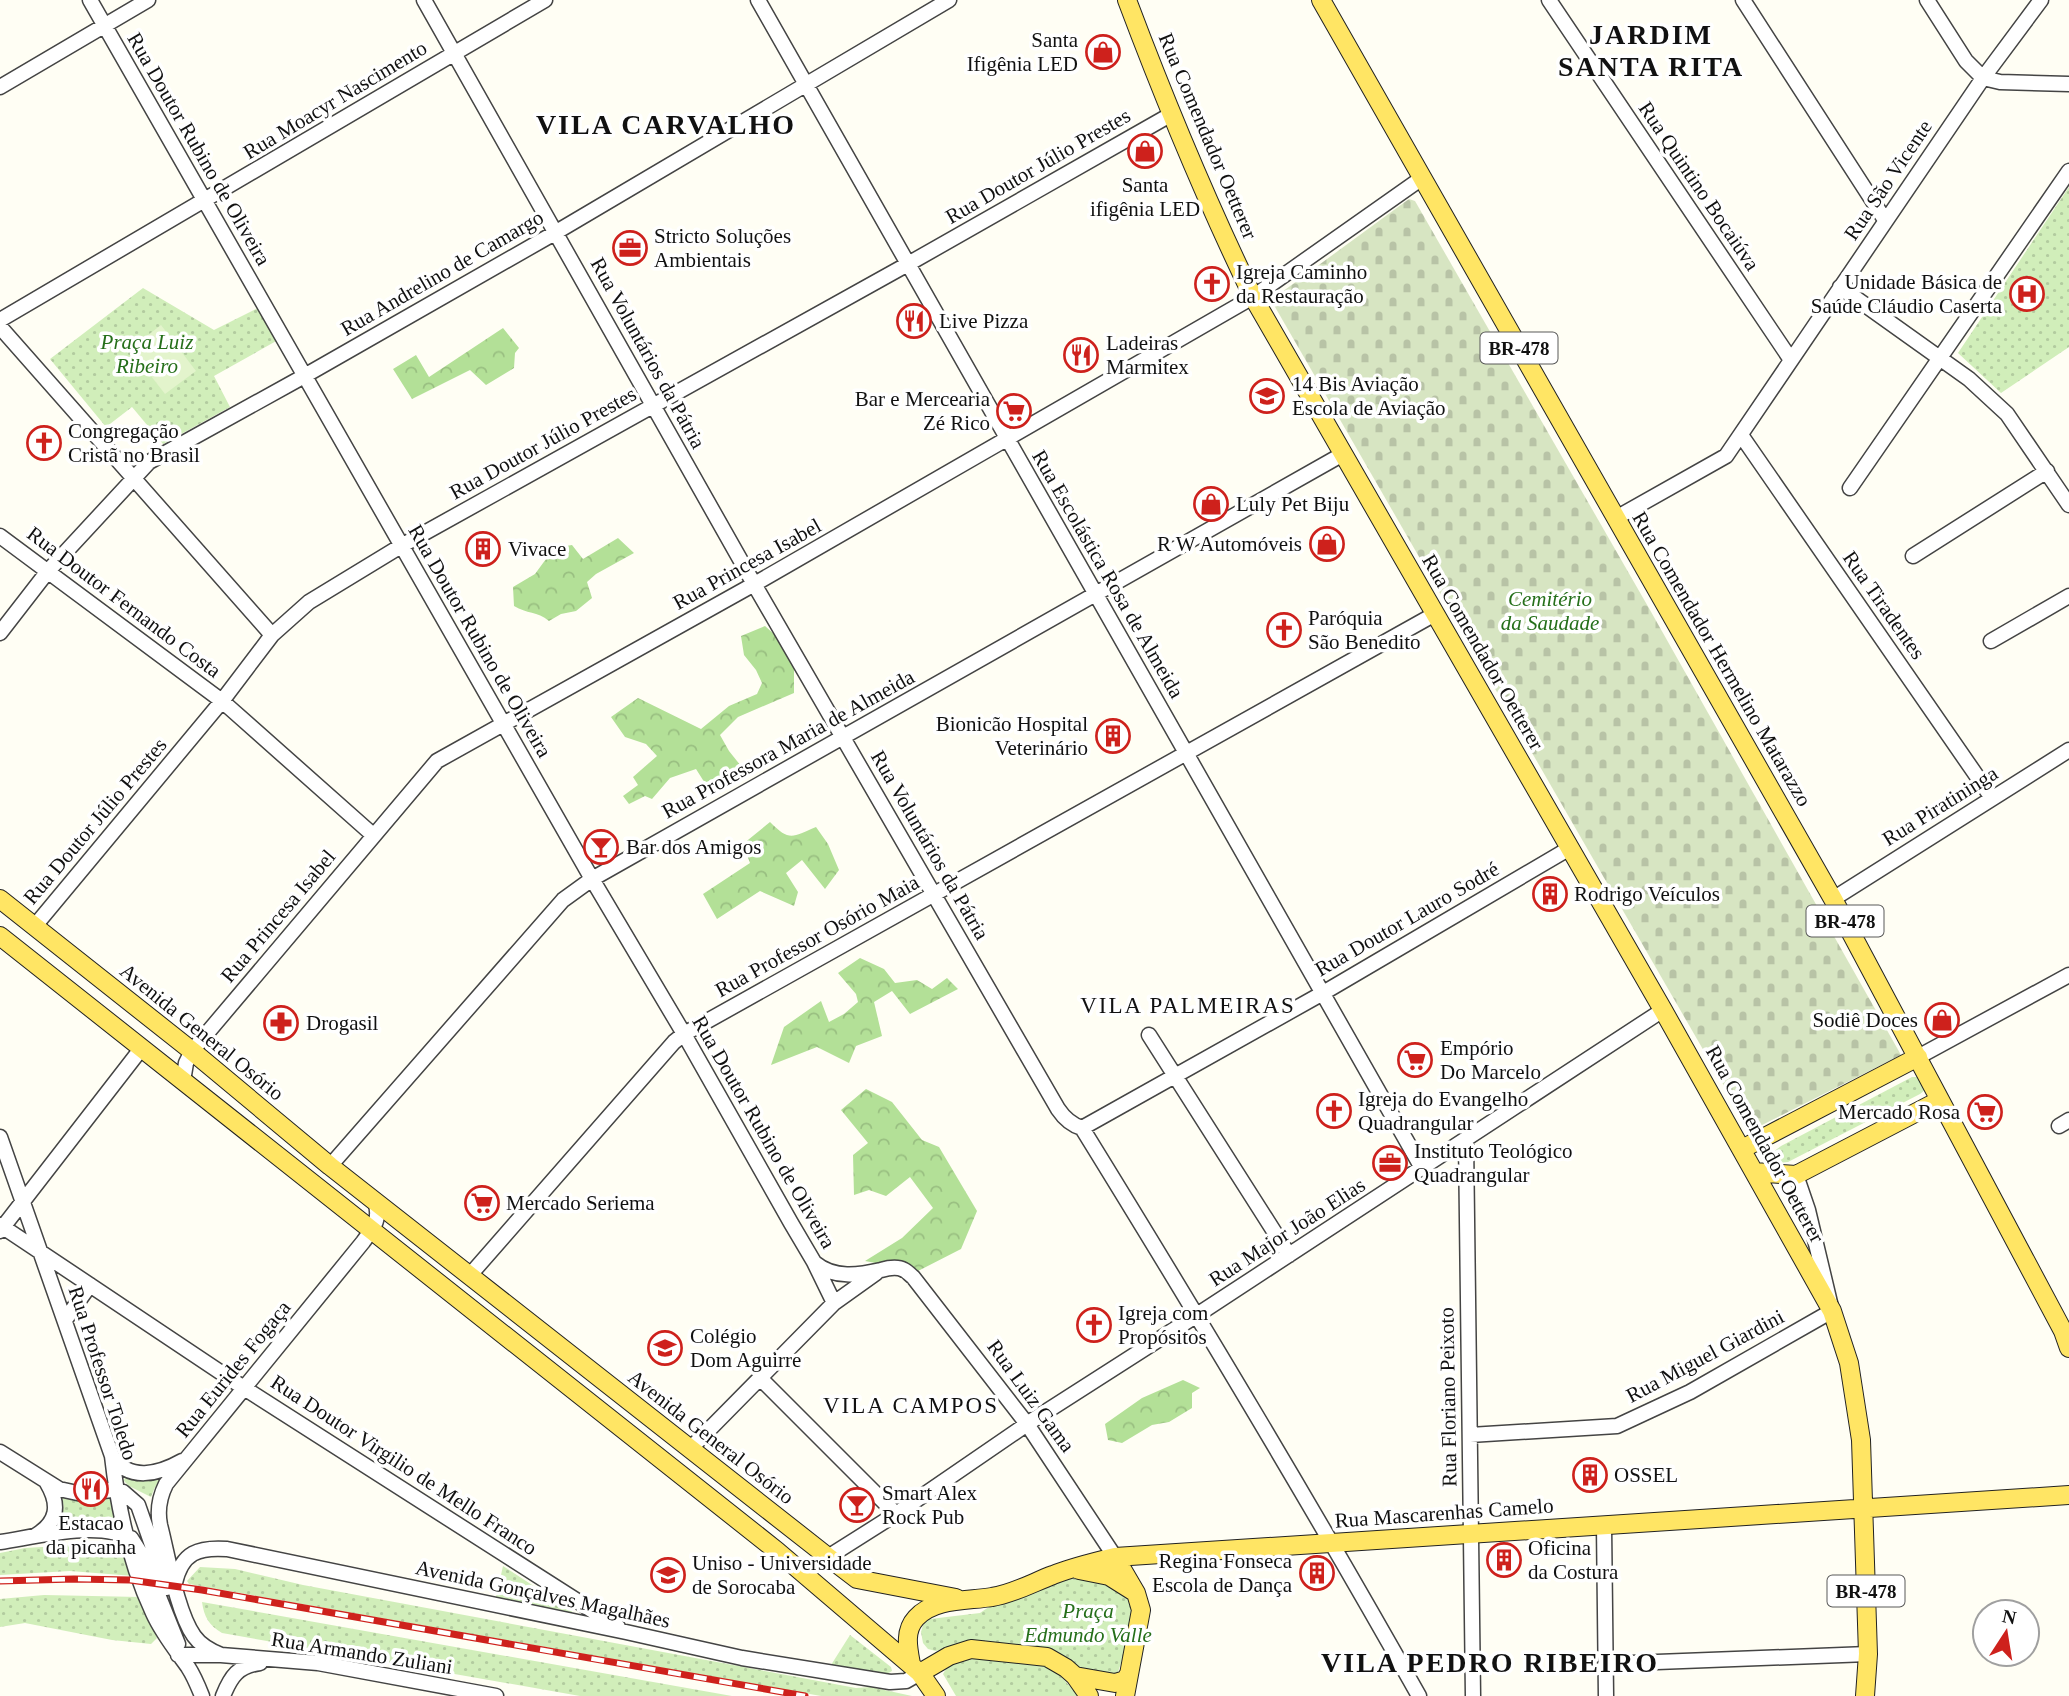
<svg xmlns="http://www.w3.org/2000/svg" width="2069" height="1696" font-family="'Times New Roman',serif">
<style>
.forest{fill:url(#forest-crowns)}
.cemetery{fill:url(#cemetery-stones)}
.park{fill:url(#park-dots)}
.pitch{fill:#e3f4cc}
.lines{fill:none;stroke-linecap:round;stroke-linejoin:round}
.minor-casing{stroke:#444;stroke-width:17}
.major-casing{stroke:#222;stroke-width:20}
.minor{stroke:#fff;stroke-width:14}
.major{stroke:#ffe564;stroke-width:18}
.rail-casing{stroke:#ce211c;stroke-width:7}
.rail{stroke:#fff;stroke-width:4.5;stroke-dasharray:13;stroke-linecap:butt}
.labels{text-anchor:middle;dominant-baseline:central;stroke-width:7;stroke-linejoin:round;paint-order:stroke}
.shield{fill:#fff;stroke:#585858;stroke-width:2}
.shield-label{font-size:19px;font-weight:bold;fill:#111}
.poi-label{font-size:21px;fill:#111;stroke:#fff;text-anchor:start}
.street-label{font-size:21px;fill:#111;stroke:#fff}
.park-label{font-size:21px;font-style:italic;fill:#256f1a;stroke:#fff}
.neighbourhood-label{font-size:23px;letter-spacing:2px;fill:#111;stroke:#fff}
.district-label{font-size:28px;font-weight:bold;letter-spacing:2px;fill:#111;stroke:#fff}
</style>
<defs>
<pattern id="forest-crowns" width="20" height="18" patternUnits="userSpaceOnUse" patternTransform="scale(1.75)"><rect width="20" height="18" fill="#b3e097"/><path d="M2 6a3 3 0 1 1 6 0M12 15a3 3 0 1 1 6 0" fill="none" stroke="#99bf81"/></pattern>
<pattern id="cemetery-stones" width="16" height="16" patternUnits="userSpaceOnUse" patternTransform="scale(1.75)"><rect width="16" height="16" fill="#d7e5c2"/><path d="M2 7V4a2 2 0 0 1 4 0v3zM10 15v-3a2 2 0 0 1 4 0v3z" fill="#b8c3a6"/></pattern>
<pattern id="park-dots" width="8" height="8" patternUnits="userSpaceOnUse" patternTransform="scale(1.75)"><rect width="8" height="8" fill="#d1eeba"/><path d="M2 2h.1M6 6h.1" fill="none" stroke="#b2cb9f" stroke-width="1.8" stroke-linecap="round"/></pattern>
</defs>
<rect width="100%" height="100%" fill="#fffef4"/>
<!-- forest -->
<path class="forest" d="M 503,328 L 519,348 L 515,353 L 514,368 L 486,385 L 470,370 L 412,399 L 393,369 L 416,355 L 429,377 Z
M 618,538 L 634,553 L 596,574 L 587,582 L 592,598 L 576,611 L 561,614 L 549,621 C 537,611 527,614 514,606 L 513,587 L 535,574 L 554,548 L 572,545 L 583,559 Z
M 765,626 L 794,652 L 794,693 L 738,717 L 720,735 L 729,751 L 745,771 L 708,788 L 696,769 L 670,778 L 652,799 L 645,796 L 629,804 L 623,796 L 638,785 L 633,777 L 657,756 L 646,744 L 625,737 L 611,717 L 638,698 L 701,729 L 729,706 L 757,694 L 762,683 L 756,670 L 744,655 L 741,636 Z
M 770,822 C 790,842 792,837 816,827 L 828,844 L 839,870 L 825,889 L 802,860 L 786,873 L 798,892 L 794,906 L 760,891 L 717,919 L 703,894 L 750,863 L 743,844 Z
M 860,958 L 884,969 L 895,983 L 917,980 L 932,989 L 947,978 L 958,989 L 910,1014 L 892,991 L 874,1002 L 882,1036 L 856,1046 L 849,1063 L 817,1047 L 771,1065 L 784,1027 L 821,1001 L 829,1022 L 844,1014 L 858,1002 L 856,994 L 838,973 Z
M 866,1089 L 892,1102 L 922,1140 L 939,1147 L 977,1211 L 961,1249 L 918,1271 L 865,1261 L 902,1238 L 933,1208 L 910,1177 L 886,1196 L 869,1190 L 854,1195 L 853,1155 L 868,1143 L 841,1110 Z
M 1183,1380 L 1200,1388 L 1192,1393 L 1192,1408 L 1169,1422 L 1152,1425 L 1122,1443 L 1108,1440 L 1105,1424 L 1142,1398 Z"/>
<!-- cemetery -->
<path class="cemetery" d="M 1409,199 L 1415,201 L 1650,610 L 1901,1055 L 1750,1131 L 1271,300 Z"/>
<!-- park -->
<path class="park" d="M 2069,187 L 2069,347 L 2001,393 L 1958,353 Z
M 143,288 L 214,330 L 258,308 L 278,340 L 214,376 L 230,407 L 163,444 L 132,407 L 106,427 L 50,359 Z
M 1912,1077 L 1921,1077 L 1925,1084 L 1925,1090 L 1920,1094 L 1788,1162 L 1778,1163 L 1773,1159 L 1773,1152 L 1781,1146 Z
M 125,1476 L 160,1477 L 162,1480 L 155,1487 L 151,1497 L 129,1486 L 124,1481 Z
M 61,1495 L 82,1499 L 111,1498 L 119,1523 L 55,1526 C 63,1515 66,1508 61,1495 Z
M 76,1545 C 104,1546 124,1546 134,1576 L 70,1571 L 0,1575 L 0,1553 L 25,1548 Z
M 503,1566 L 572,1611 L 571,1613 L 496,1597 Z
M 200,1567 L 235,1569 L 303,1585 L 856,1688 L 871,1687 L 912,1696 L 821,1696 L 189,1584 L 187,1581 Z
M 1071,1574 L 1109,1583 L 1128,1597 L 1138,1619 L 1131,1646 L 1122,1660 L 1116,1678 L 1080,1673 L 1049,1652 L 963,1642 L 936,1651 L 928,1649 L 923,1643 L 921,1632 L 923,1625 L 930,1619 L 980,1613 L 996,1602 Z
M 44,1595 L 140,1597 L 157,1638 L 151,1644 L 112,1640 L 25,1623 L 0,1627 L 0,1599 Z
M 202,1602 L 732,1696 L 580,1696 L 222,1633 C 209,1625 204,1617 202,1602 Z
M 850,1635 L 891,1667 L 892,1671 L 883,1676 L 831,1665 Z
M 1002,1657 L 1046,1664 L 1055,1670 L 1079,1696 L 956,1696 L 943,1674 L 949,1664 L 968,1659 Z"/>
<!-- pitch -->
<path class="pitch" d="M 161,325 L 196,371 L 165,394 L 130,349 Z"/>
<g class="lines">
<!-- minor casing -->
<g class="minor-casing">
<path id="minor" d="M 90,0 L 592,879 L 684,1034 L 791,1223 L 814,1262 L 834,1303
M 424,0 L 754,584 L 1058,1109 C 1064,1118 1072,1125 1082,1128 C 1198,1316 1311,1504 1419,1696
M 758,0 L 1422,1168
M 1549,0 L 1791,360
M 1743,0 L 1885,220
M 1927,0 L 1966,61 L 1983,78
M 1983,78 L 2000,82 L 2069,84
M 0,87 L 148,0
M 1840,287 L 1969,379 L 2007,414 L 2069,505
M 0,320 L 545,0
M 0,327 L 272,635
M 1741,435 L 1992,798
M 1850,488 L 2069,171
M 1616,518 L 1726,456 L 1983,78 L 2041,0
M 0,536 L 222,701 L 373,835
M 1913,556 L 2047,471
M 0,633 L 48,571 L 149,462 L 299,379 L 553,234 L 949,0
M 1991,641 L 2069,596
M 1833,899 L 2069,750
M 34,927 L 222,701 L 272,635 L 309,602 L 401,546 L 908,264 L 1170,115
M 1149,1035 L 1289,1255
M 1918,1057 L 2069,975
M 183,1081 L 186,1063 L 192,1051 L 437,761 L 758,582 L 1253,297 L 1422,178
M 2059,1126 L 2069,1120
M 1082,1128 L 1323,993 L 1570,848
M 0,1137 L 112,1456 C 118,1509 130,1564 153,1613 C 162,1633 175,1649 188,1667 C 194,1676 198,1686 202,1696
M 1466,1140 L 1473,1696
M 330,1166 L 563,900 L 592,879 L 1343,454
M 375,1201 C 381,1219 374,1227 363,1242 L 166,1484 C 159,1498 157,1510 160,1525 C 168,1556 177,1612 194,1636 C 201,1646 211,1651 221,1655 L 318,1663 L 496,1696
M 0,1225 L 244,1388 L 618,1627
M 0,1231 L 141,1049
M 815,1263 C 834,1279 859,1275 881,1270 C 888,1268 897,1266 904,1270 C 907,1271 910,1275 913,1277 L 1027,1424 L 1115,1557
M 470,1275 L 674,1042 L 684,1034 L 1435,614
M 65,1320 L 90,1285
M 760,1378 L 896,1514
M 1470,1435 L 1617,1426 L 1690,1392 L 1832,1311 L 1808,1210 L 1796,1175
M 690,1449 L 834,1303 L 876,1273
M 0,1452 L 59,1489 L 82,1494 L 111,1490 L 123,1492 L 138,1505 L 167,1588
M 112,1456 C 129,1482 159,1474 182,1461
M 1604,1526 L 1606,1696
M 35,1536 C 58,1522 60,1505 47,1483
M 131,1538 L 143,1557 L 178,1644
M 0,1542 C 35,1537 102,1519 132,1540
M 828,1557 L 896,1514 L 1033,1420 L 1197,1315 L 1663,1010
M 175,1583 C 182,1552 199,1547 227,1549 L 626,1632 L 742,1658 L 890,1682 L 906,1681 L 920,1673
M 178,1655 L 220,1655
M 1605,1664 L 1868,1654
M 223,1696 C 231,1676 238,1666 260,1663"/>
</g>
<!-- major casing -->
<g class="major-casing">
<path id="major" d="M 1127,0 C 1165,101 1206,200 1253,297 L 1663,1010 L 1832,1311 L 1849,1363 L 1861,1440 L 1868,1654 L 1865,1696
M 1321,0 L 1833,899 L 2063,1331 L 2069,1348
M 0,899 L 192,1051 L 330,1166 L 828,1557 L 857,1579 L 956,1598
M 0,936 L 777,1551 L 920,1673 L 936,1696
M 1742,1149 L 1918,1057
M 1754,1172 L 1796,1175 L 1940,1100
M 1115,1557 L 1136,1593 L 1141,1610 L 1125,1696
M 1079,1570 L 1109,1576 L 1136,1593
M 911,1664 C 908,1648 904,1631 916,1618 C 934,1598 968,1601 992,1597 C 1013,1594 1034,1582 1053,1575 C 1073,1567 1094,1562 1115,1557 L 2069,1495
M 920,1673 L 949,1656 L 971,1649 L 1047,1657 L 1066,1668 L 1075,1676 L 1089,1696
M 1075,1676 L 1115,1683 L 1125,1680 L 1129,1674"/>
</g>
<!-- minor -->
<use href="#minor" class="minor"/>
<!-- major -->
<use href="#major" class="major"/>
<!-- rail casing -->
<g class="rail-casing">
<path id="rail" d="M 0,1581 L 74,1579 L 130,1580 L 202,1590 L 805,1696"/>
</g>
<!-- rail -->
<use href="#rail" class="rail"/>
</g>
<!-- icons -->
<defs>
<g id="shop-ring" transform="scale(1.75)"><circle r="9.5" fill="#fff" stroke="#ce211c" stroke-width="1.5"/><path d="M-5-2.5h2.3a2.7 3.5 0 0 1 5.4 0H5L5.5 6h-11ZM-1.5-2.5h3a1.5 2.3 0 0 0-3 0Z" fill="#ce211c"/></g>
<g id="office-ring" transform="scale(1.75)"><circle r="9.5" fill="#fff" stroke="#ce211c" stroke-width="1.5"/><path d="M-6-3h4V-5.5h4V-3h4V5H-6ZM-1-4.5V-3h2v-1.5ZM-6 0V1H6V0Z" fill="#ce211c"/></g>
<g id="church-ring" transform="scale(1.75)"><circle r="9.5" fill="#fff" stroke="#ce211c" stroke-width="1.5"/><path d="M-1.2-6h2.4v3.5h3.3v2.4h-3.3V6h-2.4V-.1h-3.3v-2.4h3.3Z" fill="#ce211c"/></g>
<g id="hospital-ring" transform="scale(1.75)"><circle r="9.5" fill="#fff" stroke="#ce211c" stroke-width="1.5"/><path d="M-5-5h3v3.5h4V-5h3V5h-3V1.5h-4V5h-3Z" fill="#ce211c"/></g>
<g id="restaurant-ring" transform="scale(1.75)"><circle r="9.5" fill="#fff" stroke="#ce211c" stroke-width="1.5"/><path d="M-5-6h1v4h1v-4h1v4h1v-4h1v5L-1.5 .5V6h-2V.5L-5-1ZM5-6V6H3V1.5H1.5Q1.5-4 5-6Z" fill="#ce211c"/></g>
<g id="school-ring" transform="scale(1.75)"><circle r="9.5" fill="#fff" stroke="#ce211c" stroke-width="1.5"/><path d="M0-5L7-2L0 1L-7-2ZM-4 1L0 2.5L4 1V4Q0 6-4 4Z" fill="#ce211c"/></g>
<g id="supermarket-ring" transform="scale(1.75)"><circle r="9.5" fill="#fff" stroke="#ce211c" stroke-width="1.5"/><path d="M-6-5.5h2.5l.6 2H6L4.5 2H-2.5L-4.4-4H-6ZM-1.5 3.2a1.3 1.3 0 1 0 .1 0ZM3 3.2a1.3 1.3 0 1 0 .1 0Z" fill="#ce211c"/></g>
<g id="building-ring" transform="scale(1.75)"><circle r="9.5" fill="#fff" stroke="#ce211c" stroke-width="1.5"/><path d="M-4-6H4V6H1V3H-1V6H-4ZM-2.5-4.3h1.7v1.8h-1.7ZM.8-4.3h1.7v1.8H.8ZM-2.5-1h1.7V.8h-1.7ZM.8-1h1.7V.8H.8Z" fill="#ce211c"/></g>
<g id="bar-ring" transform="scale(1.75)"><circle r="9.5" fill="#fff" stroke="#ce211c" stroke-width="1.5"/><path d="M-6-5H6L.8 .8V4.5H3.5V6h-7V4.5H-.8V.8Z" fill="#ce211c"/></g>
<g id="pharmacy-ring" transform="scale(1.75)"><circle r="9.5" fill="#fff" stroke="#ce211c" stroke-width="1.5"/><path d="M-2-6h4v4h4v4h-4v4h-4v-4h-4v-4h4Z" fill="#ce211c"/></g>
<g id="university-ring" transform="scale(1.75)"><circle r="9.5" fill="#fff" stroke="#ce211c" stroke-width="1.5"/><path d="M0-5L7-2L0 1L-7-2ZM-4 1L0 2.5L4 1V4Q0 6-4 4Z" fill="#ce211c"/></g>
</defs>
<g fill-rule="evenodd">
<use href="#shop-ring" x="1103" y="52"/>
<use href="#shop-ring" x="1145" y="151"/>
<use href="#office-ring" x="630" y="248"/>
<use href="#church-ring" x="1212" y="284"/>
<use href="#hospital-ring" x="2027" y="294"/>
<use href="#restaurant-ring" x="914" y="321"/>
<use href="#restaurant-ring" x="1081" y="355"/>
<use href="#school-ring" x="1267" y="396"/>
<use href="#supermarket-ring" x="1014" y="411"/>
<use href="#church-ring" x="44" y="443"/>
<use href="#shop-ring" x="1211" y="504"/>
<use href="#shop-ring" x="1327" y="544"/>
<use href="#building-ring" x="483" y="549"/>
<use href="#church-ring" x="1284" y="630"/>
<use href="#building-ring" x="1113" y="736"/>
<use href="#bar-ring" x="601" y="847"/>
<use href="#building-ring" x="1550" y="894"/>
<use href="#shop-ring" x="1942" y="1020"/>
<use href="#pharmacy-ring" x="281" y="1023"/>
<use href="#supermarket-ring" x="1415" y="1060"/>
<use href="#church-ring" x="1334" y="1111"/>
<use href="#supermarket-ring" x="1985" y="1112"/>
<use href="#office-ring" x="1390" y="1163"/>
<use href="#supermarket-ring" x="482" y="1203"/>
<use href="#church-ring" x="1094" y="1325"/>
<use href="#school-ring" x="665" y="1348"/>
<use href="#building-ring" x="1590" y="1475"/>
<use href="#restaurant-ring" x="91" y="1489"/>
<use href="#bar-ring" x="857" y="1505"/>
<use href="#building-ring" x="1504" y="1560"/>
<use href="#building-ring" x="1317" y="1573"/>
<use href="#university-ring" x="668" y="1575"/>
</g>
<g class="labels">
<!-- shield labels -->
<g class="shield">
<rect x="1480.5" y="332.5" width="77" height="31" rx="5"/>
<rect x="1806.5" y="905.5" width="77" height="31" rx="5"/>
<rect x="1827.5" y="1575.5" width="77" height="31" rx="5"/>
</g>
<g class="shield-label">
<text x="1519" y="348">BR-478</text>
<text x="1845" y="921">BR-478</text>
<text x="1866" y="1591">BR-478</text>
</g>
<!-- poi labels -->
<g class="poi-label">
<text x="1078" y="40" text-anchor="end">Santa<tspan x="1078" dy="24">Ifigênia LED</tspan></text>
<text x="1145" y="185" text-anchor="middle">Santa<tspan x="1145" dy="24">ifigênia LED</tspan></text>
<text x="654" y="236">Stricto Soluções<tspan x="654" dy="24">Ambientais</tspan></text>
<text x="1236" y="272">Igreja Caminho<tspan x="1236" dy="24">da Restauração</tspan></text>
<text x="2002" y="282" text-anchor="end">Unidade Básica de<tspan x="2002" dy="24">Saúde Cláudio Caserta</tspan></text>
<text x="939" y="321">Live Pizza</text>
<text x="1106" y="343">Ladeiras<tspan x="1106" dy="24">Marmitex</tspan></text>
<text x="1292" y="384">14 Bis Aviação<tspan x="1292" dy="24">Escola de Aviação</tspan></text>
<text x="990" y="399" text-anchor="end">Bar e Mercearia<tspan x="990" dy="24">Zé Rico</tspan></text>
<text x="68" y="431">Congregação<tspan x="68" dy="24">Cristã no Brasil</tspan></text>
<text x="1236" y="504">Luly Pet Biju</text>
<text x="1302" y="544" text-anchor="end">R W Automóveis</text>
<text x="508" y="549">Vivace</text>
<text x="1308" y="618">Paróquia<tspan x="1308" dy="24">São Benedito</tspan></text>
<text x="1088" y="724" text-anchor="end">Bionicão Hospital<tspan x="1088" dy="24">Veterinário</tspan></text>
<text x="626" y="847">Bar dos Amigos</text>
<text x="1574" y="894">Rodrigo Veículos</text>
<text x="1918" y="1020" text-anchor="end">Sodiê Doces</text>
<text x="306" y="1023">Drogasil</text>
<text x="1440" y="1048">Empório<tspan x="1440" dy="24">Do Marcelo</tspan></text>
<text x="1358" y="1099">Igreja do Evangelho<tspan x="1358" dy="24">Quadrangular</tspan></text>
<text x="1960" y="1112" text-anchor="end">Mercado Rosa</text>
<text x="1414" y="1151">Instituto Teológico<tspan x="1414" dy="24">Quadrangular</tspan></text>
<text x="506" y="1203">Mercado Seriema</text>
<text x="1118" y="1313">Igreja com<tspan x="1118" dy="24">Propósitos</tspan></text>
<text x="690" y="1336">Colégio<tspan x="690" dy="24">Dom Aguirre</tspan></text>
<text x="1614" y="1475">OSSEL</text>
<text x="882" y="1493">Smart Alex<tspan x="882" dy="24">Rock Pub</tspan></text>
<text x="91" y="1523" text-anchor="middle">Estacao<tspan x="91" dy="24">da picanha</tspan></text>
<text x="1528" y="1548">Oficina<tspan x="1528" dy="24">da Costura</tspan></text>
<text x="1292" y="1561" text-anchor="end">Regina Fonseca<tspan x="1292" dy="24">Escola de Dança</tspan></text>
<text x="692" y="1563">Uniso - Universidade<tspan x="692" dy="24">de Sorocaba</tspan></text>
</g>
<!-- street labels -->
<g class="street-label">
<text transform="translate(335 100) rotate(-31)">Rua Moacyr Nascimento</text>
<text transform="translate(1208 136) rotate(67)">Rua Comendador Oetterer</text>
<text transform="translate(199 149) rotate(60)">Rua Doutor Rubino de Oliveira</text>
<text transform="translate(1038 166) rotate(-30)">Rua Doutor Júlio Prestes</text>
<text transform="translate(1888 180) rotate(-56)">Rua São Vicente</text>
<text transform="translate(1699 186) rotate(56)">Rua Quintino Bocaiúva</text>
<text transform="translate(442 273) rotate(-30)">Rua Andrelino de Camargo</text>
<text transform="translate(648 353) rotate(61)">Rua Voluntários da Pátria</text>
<text transform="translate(543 443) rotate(-29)">Rua Doutor Júlio Prestes</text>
<text transform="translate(747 564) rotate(-29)">Rua Princesa Isabel</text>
<text transform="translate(1108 574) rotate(60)">Rua Escolástica Rosa de Almeida</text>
<text transform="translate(124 602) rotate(37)">Rua Doutor Fernando Costa</text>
<text transform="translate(1884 605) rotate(55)">Rua Tiradentes</text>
<text transform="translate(480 641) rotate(60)">Rua Doutor Rubino de Oliveira</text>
<text transform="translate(1483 652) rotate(60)">Rua Comendador Oetterer</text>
<text transform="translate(1722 659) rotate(60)">Rua Comendador Hermelino Matarazzo</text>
<text transform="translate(788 744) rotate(-29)">Rua Professora Maria de Almeida</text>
<text transform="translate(1940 806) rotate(-32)">Rua Piratininga</text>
<text transform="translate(95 821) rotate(-50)">Rua Doutor Júlio Prestes</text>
<text transform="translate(930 845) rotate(60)">Rua Voluntários da Pátria</text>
<text transform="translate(278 916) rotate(-50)">Rua Princesa Isabel</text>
<text transform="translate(1407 919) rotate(-30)">Rua Doutor Lauro Sodré</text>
<text transform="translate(817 936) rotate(-29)">Rua Professor Osório Maia</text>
<text transform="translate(202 1032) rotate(39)">Avenida General Osório</text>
<text transform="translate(764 1132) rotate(60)">Rua Doutor Rubino de Oliveira</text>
<text transform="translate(1765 1144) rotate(61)">Rua Comendador Oetterer</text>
<text transform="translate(1287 1232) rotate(-33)">Rua Major João Elias</text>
<text transform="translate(1705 1356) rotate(-28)">Rua Miguel Giardini</text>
<text transform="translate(233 1369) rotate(-51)">Rua Eurides Fogaça</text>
<text transform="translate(103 1373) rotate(72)">Rua Professor Toledo</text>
<text transform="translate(1031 1396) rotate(54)">Rua Luiz Gama</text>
<text transform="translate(1448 1397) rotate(-91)">Rua Floriano Peixoto</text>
<text transform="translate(711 1437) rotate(38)">Avenida General Osório</text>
<text transform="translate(404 1465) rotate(33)">Rua Doutor Virgilio de Mello Franco</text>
<text transform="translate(1444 1513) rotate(-4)">Rua Mascarenhas Camelo</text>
<text transform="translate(543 1594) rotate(12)">Avenida Gonçalves Magalhães</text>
<text transform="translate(362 1653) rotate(9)">Rua Armando Zuliani</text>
</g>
<!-- park labels -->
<g class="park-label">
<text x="147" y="342">Praça Luiz<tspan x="147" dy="24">Ribeiro</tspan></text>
<text x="1550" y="599">Cemitério<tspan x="1550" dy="24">da Saudade</tspan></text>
<text x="1088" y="1611">Praça<tspan x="1088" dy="24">Edmundo Valle</tspan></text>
</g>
<!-- neighbourhood labels -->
<g class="neighbourhood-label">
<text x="1188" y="1005">VILA PALMEIRAS</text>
<text x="911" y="1405">VILA CAMPOS</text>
</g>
<!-- district labels -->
<g class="district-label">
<text x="1651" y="34">JARDIM<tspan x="1651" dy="32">SANTA RITA</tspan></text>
<text x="666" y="124">VILA CARVALHO</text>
<text x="1490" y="1662">VILA PEDRO RIBEIRO</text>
</g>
</g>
<!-- north arrow -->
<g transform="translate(2006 1633) rotate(12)"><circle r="33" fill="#ffffff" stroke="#a0a0a0" stroke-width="2"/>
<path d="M0-5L12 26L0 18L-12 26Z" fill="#ce211c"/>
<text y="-10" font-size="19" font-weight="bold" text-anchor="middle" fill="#111111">N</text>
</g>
</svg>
